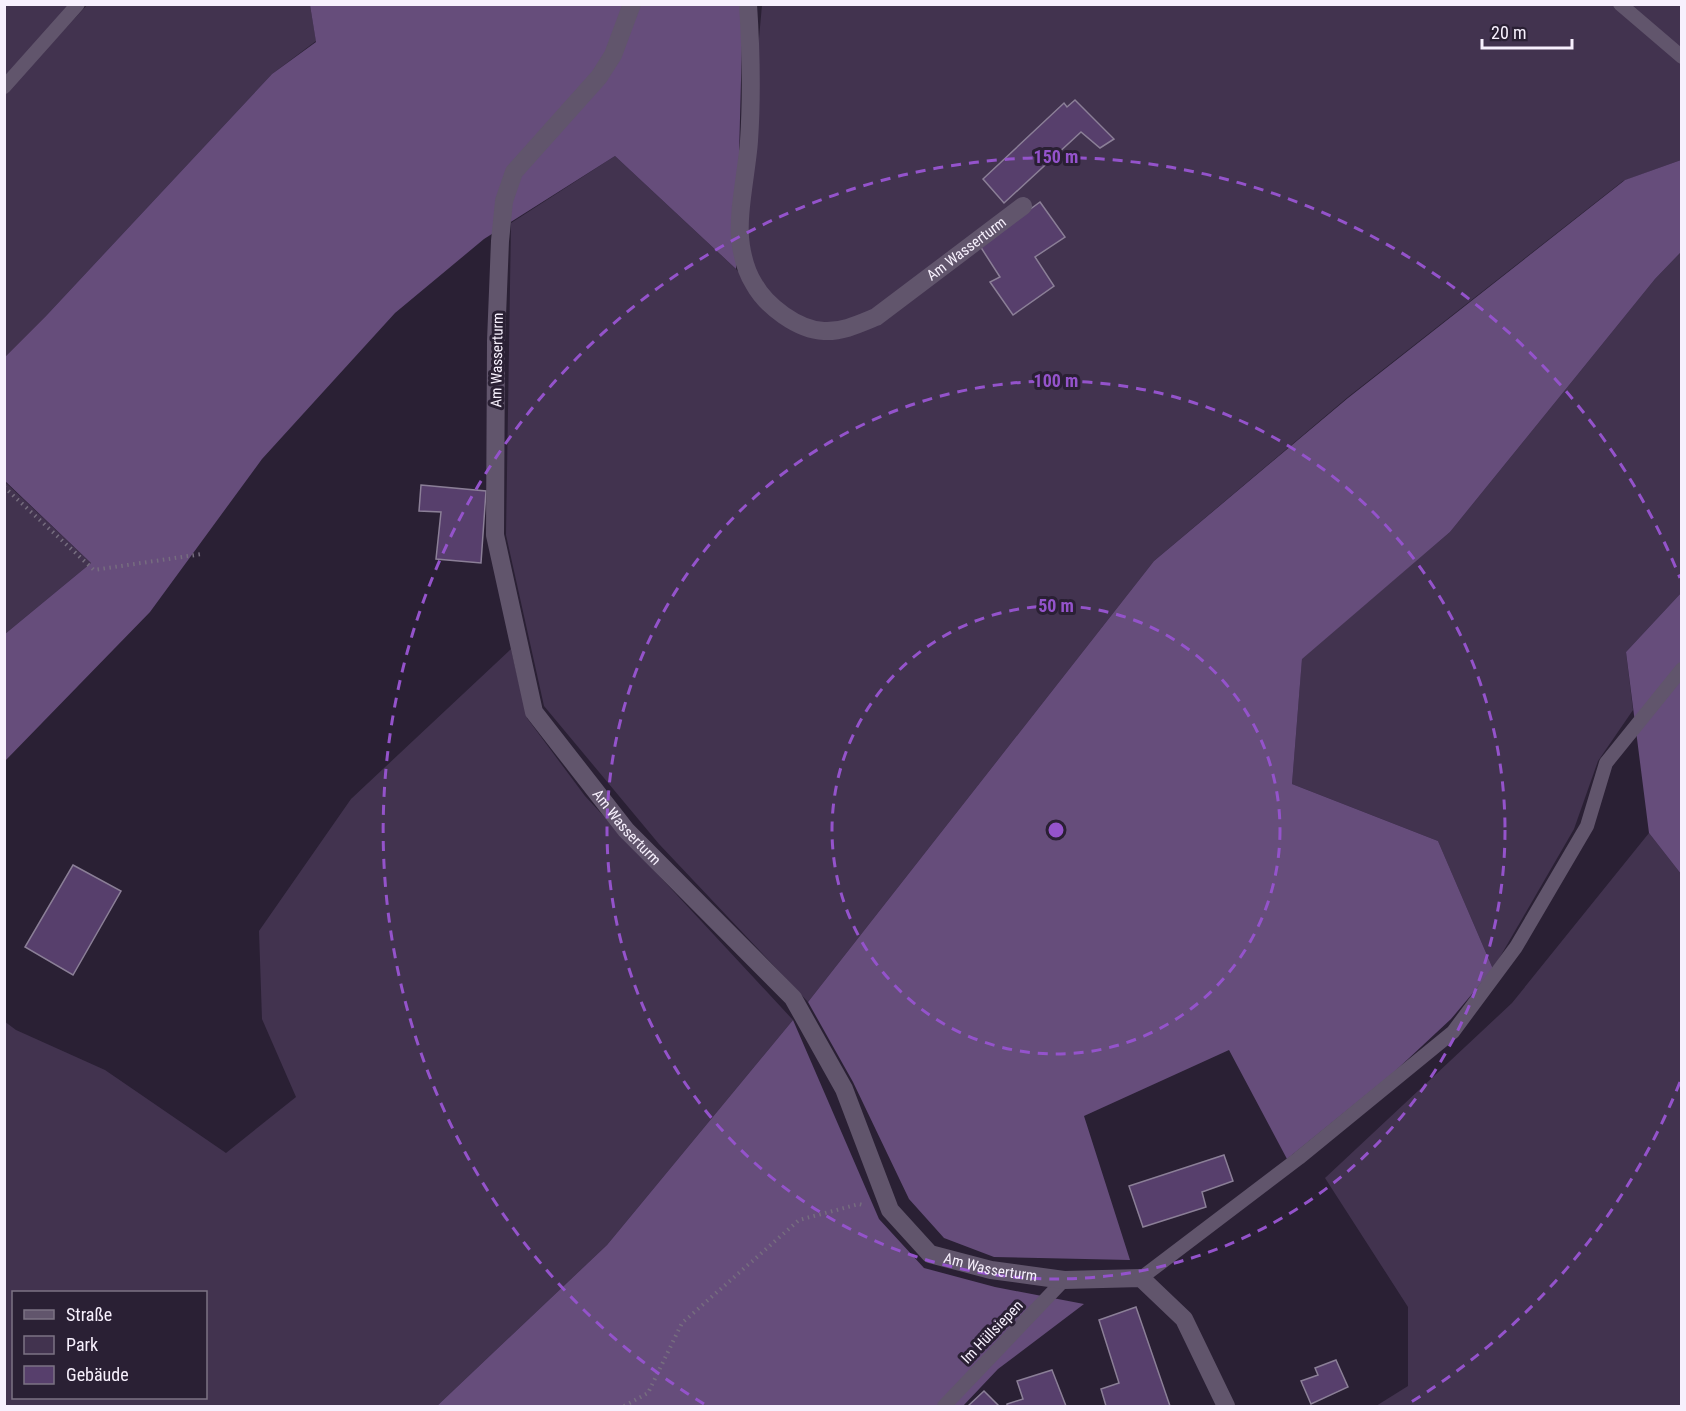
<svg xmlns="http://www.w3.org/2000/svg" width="1686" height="1411" font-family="'Roboto Condensed',sans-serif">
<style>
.green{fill:#42334f;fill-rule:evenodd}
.forest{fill:#664d7b}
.building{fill:#573f6c;stroke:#8b7f97;stroke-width:1.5}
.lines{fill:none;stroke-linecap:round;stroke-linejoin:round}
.path{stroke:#766d7f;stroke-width:4;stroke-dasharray:1.5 4.5;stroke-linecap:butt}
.lane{stroke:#61556c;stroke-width:14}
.street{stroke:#61556c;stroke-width:18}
.ring{fill:none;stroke:#9453cb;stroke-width:3;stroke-dasharray:10 8}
.labels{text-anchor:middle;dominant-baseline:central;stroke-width:6;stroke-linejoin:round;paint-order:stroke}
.street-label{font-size:15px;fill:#f7f0fd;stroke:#2a2034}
.centre{fill:#9453cb;stroke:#2a2034;stroke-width:3}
.ring-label{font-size:18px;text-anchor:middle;font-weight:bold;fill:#9453cb;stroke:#2a2034;stroke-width:6;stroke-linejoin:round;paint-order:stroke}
</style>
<rect width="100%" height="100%" fill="#2a2034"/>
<!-- green -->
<path class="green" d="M 5,5 L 76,5 L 5,79 Z
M 87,5 L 310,5 L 316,41 L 272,74 L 46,316 L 5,357 L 4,95 Z
M 762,5 L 1681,5 L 1681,160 L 1623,181 L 1348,397 L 1154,561 L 808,1002 L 659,844 L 544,706 L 506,535 L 511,223 L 615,156 L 738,271 Z
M 1681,252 L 1681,593 L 1626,652 L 1633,710 L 1598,761 L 1574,829 L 1493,969 L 1438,841 L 1292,784 L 1302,658 L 1450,532 L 1655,279 Z
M 4,481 L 91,563 L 5,634 L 4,634 Z
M 511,649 L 527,718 L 585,796 L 793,1020 L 607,1245 L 437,1406 L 5,1406 L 4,1021 L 16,1030 L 105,1070 L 226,1153 L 296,1097 L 262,1019 L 259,931 L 351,799 ZM 14,1292 L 206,1292 L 206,1398 L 14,1398 Z
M 1649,833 L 1681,874 L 1681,1406 L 1376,1406 L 1408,1386 L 1408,1307 L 1325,1178 L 1512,1003 Z"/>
<!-- forest -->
<path class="forest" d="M 310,5 L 743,5 L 736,269 L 615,156 L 484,239 L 395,313 L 262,459 L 150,612 L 5,761 L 5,634 L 91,563 L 5,481 L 5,357 L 46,316 L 272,74 L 316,42 Z
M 1681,160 L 1681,252 L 1655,279 L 1450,532 L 1302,659 L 1292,784 L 1438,841 L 1493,969 L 1451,1019 L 1393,1073 L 1287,1159 L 1229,1050 L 1084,1116 L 1130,1260 L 994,1257 L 944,1238 L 909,1199 L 853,1082 L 808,1002 L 1154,561 L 1348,398 L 1625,180 Z
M 1681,593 L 1681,874 L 1649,833 L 1626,652 Z
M 793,1020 L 879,1219 L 924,1268 L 995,1287 L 1084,1304 L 998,1369 L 963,1406 L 437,1406 L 607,1245 Z"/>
<!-- building -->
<path class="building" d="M 1075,100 L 1114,139 L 1100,148 L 1081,132 L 1004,203 L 983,179 L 1064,103 L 1067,107 Z
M 1040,202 L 1065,237 L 1035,257 L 1054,286 L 1013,315 L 990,282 L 1000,277 L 980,246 Z
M 421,485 L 486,491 L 481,563 L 436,559 L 441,512 L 419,511 Z
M 73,865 L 121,891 L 73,975 L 25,947 Z
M 1224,1155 L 1233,1181 L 1202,1192 L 1206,1207 L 1143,1227 L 1129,1186 Z
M 1136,1307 L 1170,1406 L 1106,1406 L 1101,1389 L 1119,1383 L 1099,1320 Z
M 1336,1360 L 1348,1387 L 1311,1404 L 1301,1381 L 1318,1375 L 1315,1368 Z
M 1052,1370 L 1066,1406 L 1007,1406 L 1007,1404 L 1023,1399 L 1017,1381 Z
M 984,1391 L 999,1406 L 968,1406 Z"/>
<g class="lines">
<!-- path -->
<path class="path" d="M 4,487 L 94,570 L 202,554
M 624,1406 L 648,1393 L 682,1323 L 799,1220 L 859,1204 L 863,1205"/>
<!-- lane -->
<path class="lane" d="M 1620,4 L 1682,57
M 4,87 L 78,4
M 1141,1278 L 1299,1158 L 1453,1032 L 1516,947 L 1587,826 L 1606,763 L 1682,669
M 944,1406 L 1064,1280"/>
<!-- street -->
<g class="street">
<path id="s1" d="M 632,4 L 613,55 L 599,77 L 514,172 L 504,201 L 500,241 L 496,341 L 495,535 L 534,712 L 626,830 L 793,998 L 844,1089 L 890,1210 L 930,1254 L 991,1270 L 1064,1280 L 1141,1278 L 1184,1319 L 1226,1406"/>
<path id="s2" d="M 748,4 C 751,50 752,96 749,141 C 747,171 736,217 741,246 C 743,259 747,273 754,284 C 766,306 798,330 824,331 C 842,332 859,324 876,317 L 1023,206"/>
</g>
</g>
<!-- distance rings -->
<g class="ring">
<circle cx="1056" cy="830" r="224"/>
<circle cx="1056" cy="830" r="449"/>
<path d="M1680 1082A673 673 0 0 1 1408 1404M704 1404A673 673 0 1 1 1680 578"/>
</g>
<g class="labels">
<!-- street labels -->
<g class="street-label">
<text stroke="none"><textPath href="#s2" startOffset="538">Am Wasserturm</textPath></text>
<text transform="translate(497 360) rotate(-89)">Am Wasserturm</text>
<text stroke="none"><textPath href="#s1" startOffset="902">Am Wasserturm</textPath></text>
<text stroke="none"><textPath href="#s1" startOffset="1496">Am Wasserturm</textPath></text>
<text transform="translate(992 1332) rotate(-46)">Im Hüllsiepen</text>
</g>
</g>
<circle cx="1056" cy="830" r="9" class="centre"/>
<g class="ring-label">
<text x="1056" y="163">150 m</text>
<text x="1056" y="387">100 m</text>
<text x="1056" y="612">50 m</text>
</g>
<!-- border -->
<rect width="1686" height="1411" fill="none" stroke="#f7f0fd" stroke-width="12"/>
<!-- legend -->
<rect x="12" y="1291" width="195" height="108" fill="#2a2034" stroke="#7c7384" stroke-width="1.5"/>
<rect x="24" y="1310" width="30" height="9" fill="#61556c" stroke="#7c7384" stroke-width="1.5"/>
<text x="66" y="1321" font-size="18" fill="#f7f0fd">Straße</text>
<rect x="24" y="1336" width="30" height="18" fill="#42334f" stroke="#7c7384" stroke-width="1.5"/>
<text x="66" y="1351" font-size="18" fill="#f7f0fd">Park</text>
<rect x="24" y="1366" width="30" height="18" fill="#573f6c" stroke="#7c7384" stroke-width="1.5"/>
<text x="66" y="1381" font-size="18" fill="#f7f0fd">Gebäude</text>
<!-- scale -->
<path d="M1482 39v9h90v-9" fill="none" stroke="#f7f0fd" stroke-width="3"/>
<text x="1491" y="39" font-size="18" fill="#f7f0fd" stroke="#2a2034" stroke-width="4.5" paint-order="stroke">20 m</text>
</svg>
